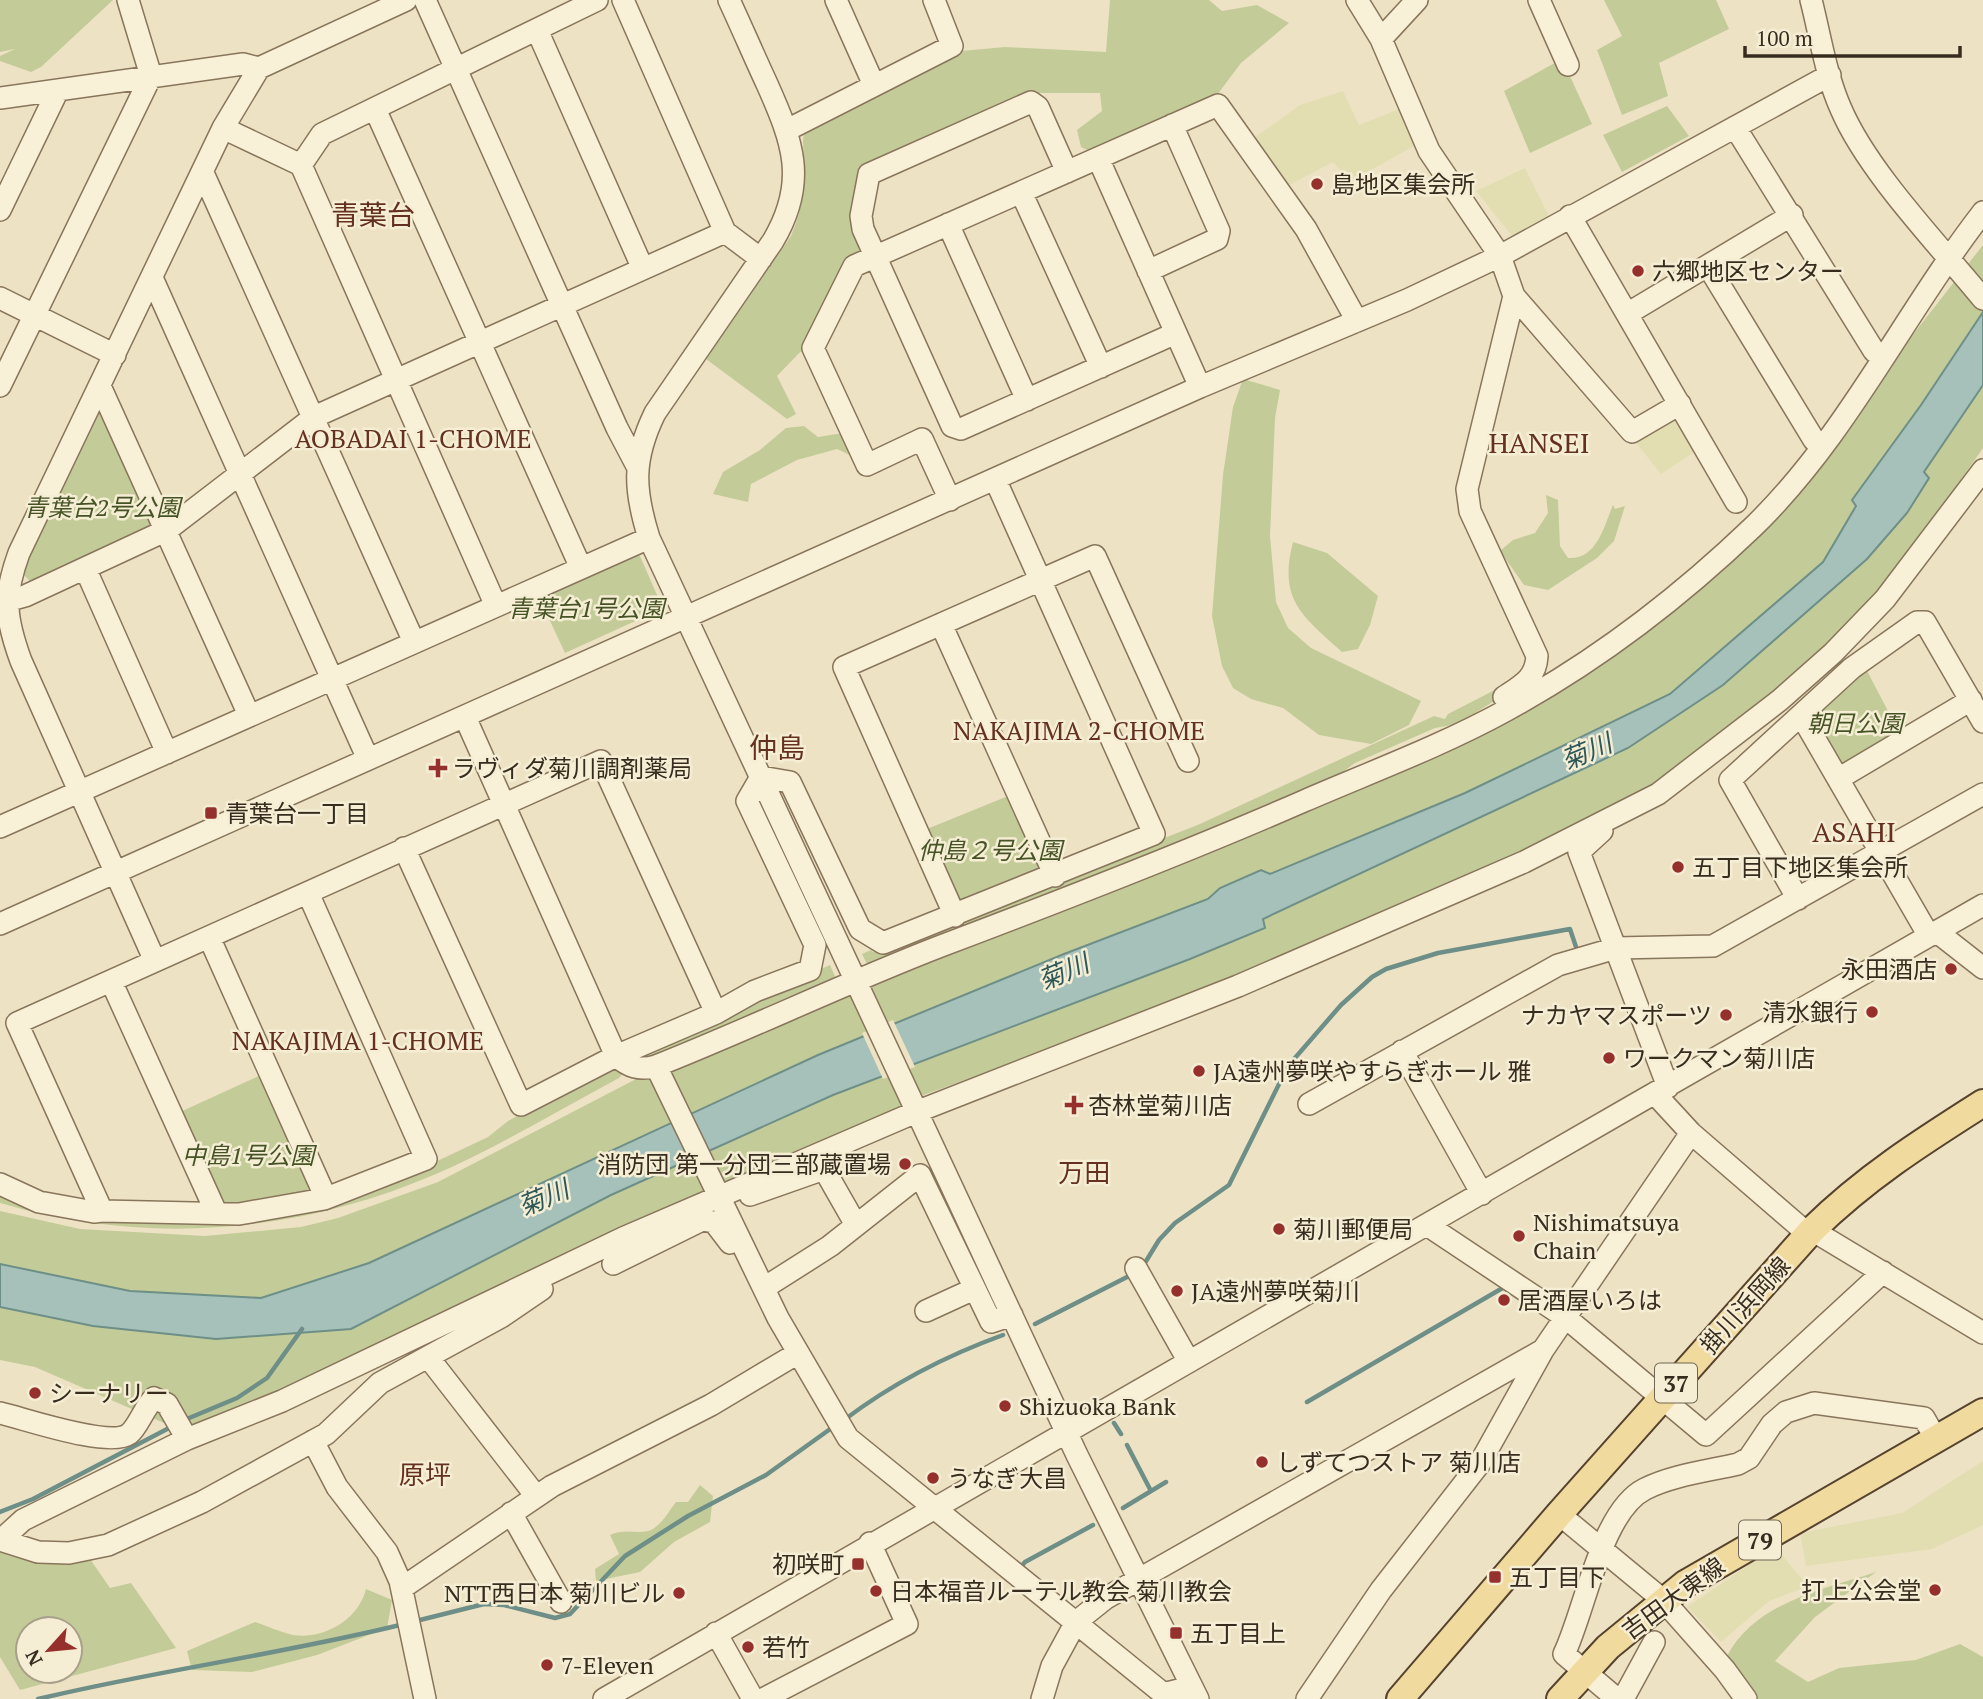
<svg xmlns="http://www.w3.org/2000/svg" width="1983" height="1699" font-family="'PT Serif','Noto Sans JP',serif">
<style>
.farmland{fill:#e3ddb2}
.green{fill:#c3cb98;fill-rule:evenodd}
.water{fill:#a6c1ba;stroke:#6d8f88;stroke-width:2}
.pier{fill:#ede3c4}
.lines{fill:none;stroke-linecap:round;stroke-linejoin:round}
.stream{stroke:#6d8f88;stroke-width:4.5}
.minor-casing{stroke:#88755b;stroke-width:24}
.major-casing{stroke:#56432f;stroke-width:30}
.minor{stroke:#f8f0d7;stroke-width:21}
.major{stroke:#f0da9d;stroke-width:26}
.poi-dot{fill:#96302c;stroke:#f5edd4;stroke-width:2.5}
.labels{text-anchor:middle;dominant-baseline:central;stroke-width:5;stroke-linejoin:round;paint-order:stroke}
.shield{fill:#f5edd4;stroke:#716655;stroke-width:2}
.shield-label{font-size:23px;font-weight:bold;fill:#382c1e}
.poi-label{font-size:24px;fill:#382c1e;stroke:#f5edd4;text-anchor:start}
.park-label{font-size:24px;font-style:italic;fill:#465425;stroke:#f5edd4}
.street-label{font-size:24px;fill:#382c1e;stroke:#f5edd4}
.neighbourhood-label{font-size:26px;fill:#64301f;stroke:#f5edd4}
.water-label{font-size:26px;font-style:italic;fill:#2e5857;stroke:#f5edd4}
.quarter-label{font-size:28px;fill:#64301f;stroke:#f5edd4}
</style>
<rect width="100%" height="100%" fill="#ede3c4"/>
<!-- farmland -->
<path class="farmland" d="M 1343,91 L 1359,125 L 1404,107 L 1421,142 L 1350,182 L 1333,162 L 1284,188 L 1254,138 L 1300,105 Z
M 1525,168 L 1549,216 L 1512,236 L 1476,191 Z
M 1676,408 L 1696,451 L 1661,474 L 1633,439 Z
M 1983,1461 L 1983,1525 L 1932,1549 L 1806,1566 L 1800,1533 L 1902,1513 Z
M 1775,1547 L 1808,1586 L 1769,1601 L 1721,1642 L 1687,1607 Z"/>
<!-- green -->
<path class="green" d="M 0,0 L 113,0 L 41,67 L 31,72 L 0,61 L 0,56 L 15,49 L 0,52 Z
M 1110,0 L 1209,0 L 1222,11 L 1257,5 L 1289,23 L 1241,63 L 1217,95 L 1093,153 L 1081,147 L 1077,130 L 1102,111 L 1100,93 L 1038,93 L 862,171 L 864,245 L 860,256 L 806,346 L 777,376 L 796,414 L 787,419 L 706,359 L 791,236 C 800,215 805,193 805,170 C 805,154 800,142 806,126 L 961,51 L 1005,47 L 1106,52 Z
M 1604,0 L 1716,0 L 1729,29 L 1659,63 L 1668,96 L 1622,115 L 1597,50 L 1622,36 Z
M 1562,59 L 1592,124 L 1530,153 L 1504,91 Z
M 1667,106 L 1689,136 L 1622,172 L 1603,135 Z
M 1983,245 L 1983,448 L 1856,629 L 1609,820 L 1275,969 L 926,1094 L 282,1401 L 194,1436 L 35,1367 L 0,1360 L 0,1211 L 80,1229 L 205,1236 L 301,1227 L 338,1218 L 438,1182 L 638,1078 L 1530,707 L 1753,539 Z
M 1243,379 L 1280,390 L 1275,418 L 1270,536 L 1276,602 L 1288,628 L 1311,648 L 1421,701 L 1409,725 L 1371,744 L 1319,735 L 1283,708 L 1251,699 L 1233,688 L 1222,666 L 1212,616 L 1223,475 L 1233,407 Z
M 99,414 L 109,414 L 157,521 L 152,532 L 35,586 L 23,574 L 29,559 Z
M 804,426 L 818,437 L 843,433 L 854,457 L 837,449 L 797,460 L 751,484 L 748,502 L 713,494 L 723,472 L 760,450 L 786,428 Z
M 1546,495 L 1558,500 L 1560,546 L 1568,558 C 1597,560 1604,526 1613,505 L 1615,509 L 1625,506 L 1614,541 L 1597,558 L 1548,590 L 1524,585 L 1500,551 L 1513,540 L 1535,533 L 1548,513 Z
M 1293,542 L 1327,553 L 1378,596 L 1370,625 L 1358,649 L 1342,652 C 1302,616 1278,600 1293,542 Z
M 628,554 L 640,556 L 657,595 L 653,613 L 565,653 L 538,595 Z
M 1864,665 L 1901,736 L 1840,772 L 1809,719 Z
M 1528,673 L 1513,689 L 1458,724 L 1435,728 L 1355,763 L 1337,776 L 1336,783 L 869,968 L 862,954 L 871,950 L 873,952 L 1200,824 L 1434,716 L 1445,719 L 1448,714 Z
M 1013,794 L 1048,873 L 962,907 L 922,831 Z
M 830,965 L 837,981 L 765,1015 L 633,1063 L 652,1045 Z
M 611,1064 L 624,1072 L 619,1078 C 559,1110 498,1147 436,1174 C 297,1234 145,1246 0,1203 L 0,1186 L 39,1204 L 237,1216 L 431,1164 L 488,1137 L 508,1121 Z
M 263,1074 L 318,1197 L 222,1212 L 178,1113 Z
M 700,1485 L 713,1496 L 710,1522 L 674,1542 L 640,1572 L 596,1581 L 595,1569 L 619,1554 L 610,1535 C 624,1528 635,1534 648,1531 C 660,1528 669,1511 676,1502 L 688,1502 Z
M 0,1545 L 41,1558 L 90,1559 L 110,1588 L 131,1583 L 176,1648 L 20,1690 L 0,1657 ZM 28,1629 L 70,1629 L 70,1671 L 28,1671 Z
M 1876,1572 L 1815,1617 L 1775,1661 L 1808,1682 L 1839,1668 L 1916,1660 L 1960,1644 L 1983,1657 L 1983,1699 L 1753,1699 L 1727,1656 C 1756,1602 1822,1590 1876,1572 Z
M 366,1589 L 392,1600 L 387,1628 L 317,1655 L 252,1672 L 192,1670 L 187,1651 L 255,1622 C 267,1626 280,1632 293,1635 C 324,1640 359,1619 366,1589 Z"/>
<!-- water -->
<path class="water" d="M 1983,312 L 1983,385 L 1924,472 L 1929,478 L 1907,513 L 1867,559 L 1723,685 L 1628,748 L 1263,919 L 1265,928 L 1190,959 L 833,1095 L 611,1195 L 351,1329 L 216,1339 L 93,1326 L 0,1307 L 0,1264 L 130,1291 L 261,1298 L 369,1263 L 818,1055 L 1064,954 L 1208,899 L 1220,888 L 1261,870 L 1270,874 L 1465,793 L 1670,694 L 1823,562 L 1856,506 L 1852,500 L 1921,405 Z"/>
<!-- pier -->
<path class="pier" d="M 893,1020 L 915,1067 L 883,1079 L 862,1033 Z"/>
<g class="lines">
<!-- stream -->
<path class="stream" d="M 1143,1266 L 1159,1240 L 1175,1223 L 1229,1185 L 1288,1066 L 1341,1005 L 1372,977 L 1386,969 L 1438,953 L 1570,929 L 1577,950
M 1035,1324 L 1131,1275
M 1307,1402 L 1506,1286
M 844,1420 C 893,1383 945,1356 1003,1335
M 182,1421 L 237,1398 L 267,1378 L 302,1329
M 1114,1423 L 1121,1434
M 1127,1445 L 1151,1491
M 1123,1508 L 1166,1482
M 0,1512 L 33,1499 L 171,1427
M 1019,1569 L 1025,1562 L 1093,1525
M 416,1621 L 484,1604 L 504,1605 L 555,1618 L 570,1614 L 625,1556 L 688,1516 L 766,1475 L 833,1427
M 38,1699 C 159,1670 283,1654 404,1624"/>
<!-- minor casing -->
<g class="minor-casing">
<path id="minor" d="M 425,0 L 617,428 L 637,466
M 623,0 L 725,232 L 761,259
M 729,0 C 742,28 754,56 767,84 C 793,142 808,182 773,241 L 655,413 C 632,460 634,490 649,538 L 1077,1455 L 1198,1699
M 836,0 L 874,85
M 1357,0 L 1381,39 L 1429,151 L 1500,256 L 1514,296 L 1632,432 L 1680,404
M 1539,0 L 1568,65
M 1811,0 C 1820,35 1826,76 1841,109 C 1868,172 1939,245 1983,299
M 537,30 L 643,269
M 1381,39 L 1417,0
M 0,98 L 243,64 L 259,68
M 375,109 L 581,568
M 1735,127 L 1874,351
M 223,128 L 301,165 L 496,606
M 787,130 L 952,46 L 934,0
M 1098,158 L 1200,387
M 301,165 L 322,134 L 597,0
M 1067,172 L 1038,107 L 1031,102 L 869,174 L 861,216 L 863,229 L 952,426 L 961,429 L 1176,333
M 203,173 L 414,642
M 1021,192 L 1101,367
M 0,210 L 58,90
M 1570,216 L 1736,502
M 948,224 L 1027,400
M 1708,266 L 1814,440
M 1148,271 L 1217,239 L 1219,231 L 1172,125
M 153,280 L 368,759
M 0,298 L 115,355
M 1627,314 L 1792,215
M 0,386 L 151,76 L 128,0
M 100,386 L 249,715
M 950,500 L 922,439 L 867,465 L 813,348 L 854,266 L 1218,105 L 1306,229 L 1357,321
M 85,568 L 167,753
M 0,603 L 25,596 L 167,530 L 314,417 L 725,232
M 941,624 L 1055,876
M 1504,697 C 1522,685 1536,678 1537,656 L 1470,511 L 1467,489 L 1514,296
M 1801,715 L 1929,936
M 465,717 L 616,1056 C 629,1067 639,1071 656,1066 C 752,1028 845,983 941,946 C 1063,900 1185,853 1304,801 C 1371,772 1441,746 1505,711 C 1595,662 1679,598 1753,527 C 1847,436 1903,315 1983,212
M 1838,779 L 1971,700
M 0,827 L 649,538
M 1602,831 L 1579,852 L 1668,1087
M 404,848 L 521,1105 L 616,1056 L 716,1013 L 755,991 L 810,970 L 815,945 L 747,801 L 761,777 L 790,782 L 860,929 L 883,943 L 1154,834 L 995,479
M 308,893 L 426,1159 L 324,1199 L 239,1214 L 102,1211 L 17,1023 L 601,761 L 716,1013
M 1798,899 L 1730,780 L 1852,668 L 1917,622 L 1925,622 L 1983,722
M 955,916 L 844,667 L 1095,556 L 1188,761
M 0,924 L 1200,387 L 1407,300 L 1500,256 L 1830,75
M 1937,932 L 1983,968
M 209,937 L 325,1196
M 155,961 L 21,661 C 5,617 3,597 19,553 L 223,128 L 259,68 L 406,0
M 111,981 L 216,1212
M 1402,1051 L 1482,1194
M 656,1066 L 778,1318 L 848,1438 L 1160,1691 L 1167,1693 L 1191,1687
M 1656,1095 L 1691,1133 L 1808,1234
M 1309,1104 L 1558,965 L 1616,948 L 1713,946 L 1983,794
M 0,1184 L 39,1202 L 94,1212 L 102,1211
M 750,1195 L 824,1169 L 856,1225
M 1427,1225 L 1565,1317 L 1706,1435 L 1883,1272
M 1812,1230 L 1983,1333
M 613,1264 L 702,1220 L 714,1222 L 730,1243
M 1136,1268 L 1188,1360
M 764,1288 L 830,1246 L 920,1175 L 991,1322 L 1012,1315
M 926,1311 L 974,1289
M 428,1357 L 536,1496
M 0,1413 C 26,1419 109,1448 129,1434 C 138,1427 144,1408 154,1398 L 167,1404 L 187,1439
M 313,1441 L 337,1487 L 387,1552 L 400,1581 L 425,1699
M 511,1513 L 561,1602
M 1559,1514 L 1663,1600 L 1725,1670 L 1746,1699
M 0,1540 L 38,1552 L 69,1553 L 108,1545 L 202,1502 L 326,1434 L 380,1383 L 501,1317 L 542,1289
M 1,1540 L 23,1520 L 187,1439 L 282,1401 L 623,1238 L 916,1112 L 1238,986 L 1524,862 L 1658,794 L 1780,700 L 1833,653 L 1885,599 L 1983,470
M 402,1588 L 552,1486 L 711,1405 L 798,1353
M 716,1633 L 753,1699
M 604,1699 C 1062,1431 1523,1169 1983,905
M 763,1699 L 907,1624 L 870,1543
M 1042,1699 L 1052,1666 L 1076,1622 L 1106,1598 L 1543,1350 L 1691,1133
M 1307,1699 L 1381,1590 L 1480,1463 L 1542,1352
M 1617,1699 L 1564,1654 C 1585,1611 1601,1511 1645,1489 C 1673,1475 1708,1471 1738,1464 L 1749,1458 L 1772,1424 L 1786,1412 L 1814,1403 L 1924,1418 L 1936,1439
M 1623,1699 L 1654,1642"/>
</g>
<!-- major casing -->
<g class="major-casing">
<path id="major" d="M 1400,1699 L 1559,1514 L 1812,1230 C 1865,1178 1920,1143 1983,1103
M 1560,1699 L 1608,1647 L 1685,1584 L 1983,1412"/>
</g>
<!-- minor -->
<use href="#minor" class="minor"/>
<!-- major -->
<use href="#major" class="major"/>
</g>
<!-- markers -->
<g class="poi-dot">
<circle cx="1317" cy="184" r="7"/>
<circle cx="1638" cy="271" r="7"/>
<path d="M434.5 757.5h7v7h7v7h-7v7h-7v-7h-7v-7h7z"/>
<rect x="204" y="806" width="14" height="14" rx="3.5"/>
<circle cx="1678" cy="867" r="7"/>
<circle cx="1951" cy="969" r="7"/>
<circle cx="1872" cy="1012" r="7"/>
<circle cx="1726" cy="1015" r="7"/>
<circle cx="1609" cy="1058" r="7"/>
<circle cx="1199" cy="1071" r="7"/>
<path d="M1070.5 1094.5h7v7h7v7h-7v7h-7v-7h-7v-7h7z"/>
<circle cx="905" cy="1164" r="7"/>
<circle cx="1279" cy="1229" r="7"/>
<circle cx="1519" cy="1236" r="7"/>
<circle cx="1177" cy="1291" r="7"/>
<circle cx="1504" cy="1300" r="7"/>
<circle cx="35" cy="1393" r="7"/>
<circle cx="1005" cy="1406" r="7"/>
<circle cx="1262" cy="1462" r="7"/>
<circle cx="933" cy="1478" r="7"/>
<rect x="851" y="1557" width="14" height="14" rx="3.5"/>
<rect x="1488" y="1570" width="14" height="14" rx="3.5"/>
<circle cx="1935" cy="1590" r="7"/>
<circle cx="876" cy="1591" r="7"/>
<circle cx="679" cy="1593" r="7"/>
<rect x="1169" y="1626" width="14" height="14" rx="3.5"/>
<circle cx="748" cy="1647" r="7"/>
<circle cx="547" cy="1665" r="7"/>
</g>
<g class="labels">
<!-- shield labels -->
<g class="shield">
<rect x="1655" y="1363.5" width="42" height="39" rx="5"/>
<rect x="1739" y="1520.5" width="42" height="39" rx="5"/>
</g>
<g class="shield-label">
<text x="1676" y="1383">37</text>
<text x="1760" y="1540">79</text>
</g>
<!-- poi labels -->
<g class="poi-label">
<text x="1331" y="184">島地区集会所</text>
<text x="1652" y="271">六郷地区センター</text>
<text x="452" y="768">ラヴィダ菊川調剤薬局</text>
<text x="225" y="813">青葉台一丁目</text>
<text x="1692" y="867">五丁目下地区集会所</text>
<text x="1937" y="969" text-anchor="end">永田酒店</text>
<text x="1858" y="1012" text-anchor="end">清水銀行</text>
<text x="1712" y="1015" text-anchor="end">ナカヤマスポーツ</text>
<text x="1623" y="1058">ワークマン菊川店</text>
<text x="1213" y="1071">JA遠州夢咲やすらぎホール 雅</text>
<text x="1088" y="1105">杏林堂菊川店</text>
<text x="891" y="1164" text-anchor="end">消防団 第一分団三部蔵置場</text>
<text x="1533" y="1222">Nishimatsuya<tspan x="1533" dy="28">Chain</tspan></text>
<text x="1293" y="1229">菊川郵便局</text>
<text x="1191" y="1291">JA遠州夢咲菊川</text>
<text x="1518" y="1300">居酒屋いろは</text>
<text x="49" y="1393">シーナリー</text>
<text x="1019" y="1406">Shizuoka Bank</text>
<text x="1276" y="1462">しずてつストア 菊川店</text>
<text x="947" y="1478">うなぎ大昌</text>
<text x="844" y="1564" text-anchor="end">初咲町</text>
<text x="1509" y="1577">五丁目下</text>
<text x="1921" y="1590" text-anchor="end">打上公会堂</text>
<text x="890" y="1591">日本福音ルーテル教会 菊川教会</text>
<text x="665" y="1593" text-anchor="end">NTT西日本 菊川ビル</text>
<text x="1190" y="1633">五丁目上</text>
<text x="762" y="1647">若竹</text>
<text x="561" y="1665">7-Eleven</text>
</g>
<!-- park labels -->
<g class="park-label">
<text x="102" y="507">青葉台2号公園</text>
<text x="586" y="608">青葉台1号公園</text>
<text x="1855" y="723">朝日公園</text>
<text x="990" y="850">仲島２号公園</text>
<text x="248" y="1155">中島1号公園</text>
</g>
<!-- street labels -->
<g class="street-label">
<text transform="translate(1745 1305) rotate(-48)">掛川浜岡線</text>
<text transform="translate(1673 1598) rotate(-36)">吉田大東線</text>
</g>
<!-- neighbourhood labels -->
<g class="neighbourhood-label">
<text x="413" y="438">AOBADAI 1-CHOME</text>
<text x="1079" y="730">NAKAJIMA 2-CHOME</text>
<text x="358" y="1040">NAKAJIMA 1-CHOME</text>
<text x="1084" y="1172">万田</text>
<text x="425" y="1474">原坪</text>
</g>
<!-- water labels -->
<g class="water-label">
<text transform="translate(1586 751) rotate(-23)">菊川</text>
<text transform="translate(1063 971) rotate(-23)">菊川</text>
<text transform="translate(543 1197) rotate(-23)">菊川</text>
</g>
<!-- quarter labels -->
<g class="quarter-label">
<text x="373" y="214">青葉台</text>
<text x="1539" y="442">HANSEI</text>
<text x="777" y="747">仲島</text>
<text x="1854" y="831">ASAHI</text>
</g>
</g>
<!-- north arrow -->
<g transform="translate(49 1650) rotate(243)"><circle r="33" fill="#f5edd4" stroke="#a9a08b" stroke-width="2"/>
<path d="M0-5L12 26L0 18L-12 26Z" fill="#96302c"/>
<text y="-10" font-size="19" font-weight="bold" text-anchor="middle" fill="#382c1e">N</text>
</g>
<!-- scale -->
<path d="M1745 46v10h215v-10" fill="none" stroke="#382c1e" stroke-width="3.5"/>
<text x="1756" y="46" font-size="21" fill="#382c1e" stroke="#f5edd4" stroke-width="5" paint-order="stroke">100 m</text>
</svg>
